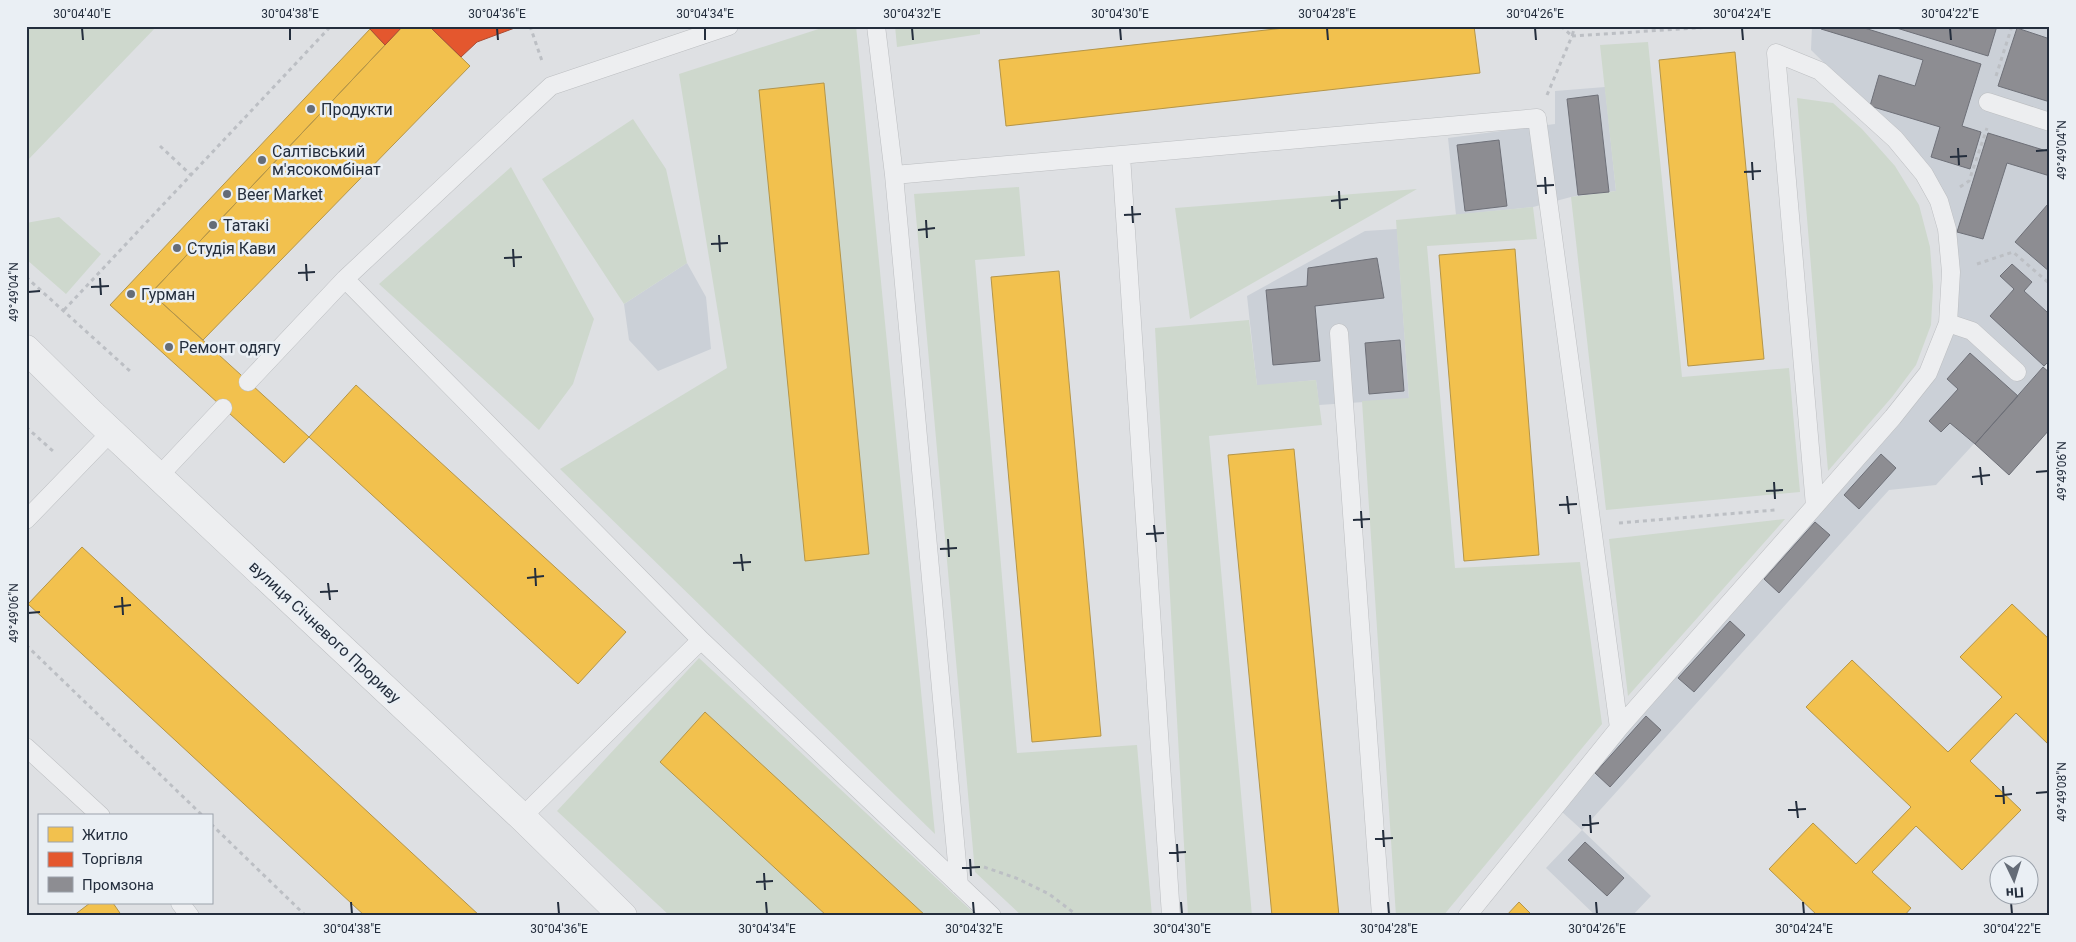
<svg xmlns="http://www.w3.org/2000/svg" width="2076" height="942" font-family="Roboto,sans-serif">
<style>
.built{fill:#cbd0d7}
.green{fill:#ced8cd}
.homes{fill:#f2c14e;stroke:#b49549}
.shops{fill:#e4572e;stroke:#aa4b32}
.industry{fill:#8d8d92;stroke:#6e7078}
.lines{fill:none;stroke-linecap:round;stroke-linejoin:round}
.lane-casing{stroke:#bcbec1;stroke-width:19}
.street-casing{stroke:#bcbec1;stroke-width:29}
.path{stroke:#bcbfc4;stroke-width:3;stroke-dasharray:4 4;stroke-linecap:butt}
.lane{stroke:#edeef0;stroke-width:18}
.street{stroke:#edeef0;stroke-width:28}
.ticks{fill:none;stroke:#242e3d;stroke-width:2}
.poi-dot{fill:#656c77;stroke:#eaeff4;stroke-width:2}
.labels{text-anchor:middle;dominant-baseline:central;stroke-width:5;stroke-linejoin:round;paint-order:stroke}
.poi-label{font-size:16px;fill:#242e3d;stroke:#eaeff4;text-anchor:start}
.street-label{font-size:16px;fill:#242e3d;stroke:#eaeff4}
.neatline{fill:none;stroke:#242e3d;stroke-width:2}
.ticks-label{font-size:12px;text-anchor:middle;fill:#242e3d}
</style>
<rect width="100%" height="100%" fill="#dee0e3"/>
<!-- built -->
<path class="built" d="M 1812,26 L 2050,26 L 2050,361 L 1936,485 L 1889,490 L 1582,830 L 1651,896 L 1632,916 L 1596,916 L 1546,868 L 1582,830 L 1551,802 L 1933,376 L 1958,317 L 1955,239 L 1904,141 L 1811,50 Z
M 1605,87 L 1616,191 L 1571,197 L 1533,207 L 1456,215 L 1448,138 L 1555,124 L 1555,91 Z
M 1397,229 L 1409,399 L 1319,405 L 1316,380 L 1257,386 L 1247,296 L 1365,231 Z
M 687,263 L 706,297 L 711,349 L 658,371 L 629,340 L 624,304 Z"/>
<!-- green -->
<path class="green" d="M 26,26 L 157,26 L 26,162 Z
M 828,26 L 856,26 L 935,834 L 560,469 L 727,368 L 679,74 Z
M 895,26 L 980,26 L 980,34 L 897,47 Z
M 1648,42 L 1682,377 L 1789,368 L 1800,492 L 1606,510 L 1571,197 L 1616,191 L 1600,45 Z
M 1797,98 L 1833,103 L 1862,129 L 1895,166 L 1919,205 L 1930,247 L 1933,286 L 1931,325 L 1916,365 L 1892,397 L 1828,471 Z
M 633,119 L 666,169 L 687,263 L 624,304 L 542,179 Z
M 511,167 L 594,319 L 573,384 L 539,430 L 379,284 Z
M 1019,187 L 1025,256 L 975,260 L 1017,753 L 1137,745 L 1152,916 L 1022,916 L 975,872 L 914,194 Z
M 1417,189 L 1190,319 L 1175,208 Z
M 1533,207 L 1537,239 L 1427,246 L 1455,568 L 1580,562 L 1602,724 L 1443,916 L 1396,916 L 1362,401 L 1409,398 L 1396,220 Z
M 59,217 L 101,254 L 66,294 L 26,259 L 26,223 Z
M 1249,320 L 1257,385 L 1316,380 L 1322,425 L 1209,436 L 1252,916 L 1188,916 L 1155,328 Z
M 1785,519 L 1628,696 L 1609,539 Z
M 699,658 L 977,916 L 670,916 L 557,811 Z"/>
<!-- homes -->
<path class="homes" d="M 403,26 L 429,26 L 470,66 L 203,340 L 151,293 Z
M 1302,26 L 1474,26 L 1480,73 L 1006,126 L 999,60 Z
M 370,29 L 385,45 L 151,293 L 309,437 L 284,463 L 110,305 Z
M 1735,52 L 1764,359 L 1688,366 L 1659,60 Z
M 824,83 L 869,554 L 805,561 L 759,90 Z
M 1515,249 L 1539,555 L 1464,561 L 1439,255 Z
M 1059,271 L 1101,736 L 1032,742 L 991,277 Z
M 356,385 L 626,632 L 578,684 L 309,437 Z
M 1294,449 L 1339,916 L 1272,916 L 1228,455 Z
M 82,547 L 480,916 L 365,916 L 28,604 Z
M 2012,604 L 2050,640 L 2050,746 L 2016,713 L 1970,761 L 2021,810 L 1962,870 L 1916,826 L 1872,872 L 1911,908 L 1904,916 L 1818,916 L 1769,869 L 1813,823 L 1856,864 L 1911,807 L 1806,707 L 1852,660 L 1948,752 L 2002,697 L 1960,657 Z
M 705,712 L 926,916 L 827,916 L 660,762 Z
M 1519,902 L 1533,916 L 1506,916 Z
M 90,903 L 113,903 L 122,916 L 73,916 Z"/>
<!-- shops -->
<path class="shops" d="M 373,26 L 403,26 L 385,45 L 370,29 Z
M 429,26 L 520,26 L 477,42 L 461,57 Z"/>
<!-- industry -->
<path class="industry" d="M 1822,26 L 1858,26 L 1981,64 L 1962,126 L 1981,132 L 1970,169 L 1931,157 L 1940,127 L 1870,106 L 1879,75 L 1915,86 L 1923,60 L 1821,29 Z
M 1890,26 L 1997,26 L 1988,56 Z
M 2017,28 L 2050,39 L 2050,102 L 1998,86 Z
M 1598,95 L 1609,192 L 1578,195 L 1567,99 Z
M 1988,133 L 2050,152 L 2050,176 L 2007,163 L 1983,239 L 1957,232 Z
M 1499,140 L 1507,206 L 1465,211 L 1457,145 Z
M 2048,204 L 2050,205 L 2050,272 L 2015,242 Z
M 1377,258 L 1384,298 L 1315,306 L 1320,361 L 1273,365 L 1266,290 L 1307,286 L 1308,268 Z
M 2012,264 L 2032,282 L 2024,291 L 2047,312 L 2050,309 L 2050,360 L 2044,366 L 1990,316 L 2014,289 L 2000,276 Z
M 1400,340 L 1404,391 L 1369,394 L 1365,343 Z
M 1970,353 L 2018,396 L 1975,444 L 1950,423 L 1941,432 L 1929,421 L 1958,389 L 1947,379 Z
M 2043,367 L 2050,373 L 2050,429 L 2009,475 L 1975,444 Z
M 1881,454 L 1896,468 L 1859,509 L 1844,495 Z
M 1815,522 L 1830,535 L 1779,593 L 1764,579 Z
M 1730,621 L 1745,635 L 1694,692 L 1678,678 Z
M 1646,716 L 1661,730 L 1610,787 L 1595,773 Z
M 1585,842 L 1624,878 L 1607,896 L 1568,860 Z"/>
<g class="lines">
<!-- lane casing -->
<g class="lane-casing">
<path id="lane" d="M 729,26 L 551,86 L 345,279 L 701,640 L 992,916
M 876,26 L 894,175 L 959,885
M 1988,102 L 2050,122
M 1121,155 L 1171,916
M 894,175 L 1537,118 L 1619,728
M 1948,323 L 1972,331 L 2017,372
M 1339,333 L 1381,916
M 248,382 L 345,279
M 159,476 L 223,408
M 26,520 L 111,432
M 26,747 L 101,816
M 522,817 L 701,640
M 180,903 L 190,916
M 1467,916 L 1619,728 L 1815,506 L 1776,53 L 1820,71 L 1895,139 L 1924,174 L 1939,201 L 1947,229 L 1951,272 L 1948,323 L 1928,373 L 1893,417 L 1815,506"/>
</g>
<!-- street casing -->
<g class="street-casing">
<path id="street" d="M 26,349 L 93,415 L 522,817 L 623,916"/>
</g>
<!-- path -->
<path class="path" d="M 530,26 L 542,61
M 1561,26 L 1572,36 L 1575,26
M 1996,76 L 2012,26
M 1547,95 L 1572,36 L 1727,26
M 160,146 L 191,175
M 1960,187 L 1969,181 L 1987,128
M 1977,264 L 2013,252 L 2050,284
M 26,277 L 131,372
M 64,310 L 331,26
M 26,427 L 54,452
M 1619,523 L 1775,510
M 26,645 L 203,816
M 211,824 L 306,916
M 984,867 L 1016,878 L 1049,894 L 1078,916"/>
<!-- lane -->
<use href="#lane" class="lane"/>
<!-- street -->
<use href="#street" class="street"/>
</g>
<!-- ticks -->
<path class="ticks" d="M 82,28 L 83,40M 290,28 L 290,40M 497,28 L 498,40M 705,28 L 705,40M 912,28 L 913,40M 1120,28 L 1121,40M 1327,28 L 1328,40M 1535,28 L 1536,40M 1742,28 L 1743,40M 1950,28 L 1951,40M 1958,148 L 1959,165M 2036,151 L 2048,150M 1950,157 L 1967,156M 1752,162 L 1753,180M 1744,172 L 1761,171M 1545,177 L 1546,194M 1537,186 L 1554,185M 1339,191 L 1340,209M 1331,201 L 1348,199M 1132,206 L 1133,223M 1124,215 L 1141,214M 926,220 L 927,238M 918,230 L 935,228M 719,235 L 720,252M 711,244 L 728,243M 513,249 L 514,267M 504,258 L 522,257M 306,264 L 307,281M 298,273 L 315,272M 100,278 L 101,295M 91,287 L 109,286M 28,292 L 40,291M 1980,467 L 1982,485M 2036,472 L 2048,471M 1972,477 L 1990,475M 1774,482 L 1775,499M 1766,491 L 1783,490M 1567,496 L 1569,514M 1559,505 L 1577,504M 1361,511 L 1362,528M 1353,520 L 1370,519M 1154,525 L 1156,542M 1146,534 L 1164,533M 948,539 L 949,557M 940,549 L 957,548M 741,554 L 743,571M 733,563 L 751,562M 535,568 L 536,586M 527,578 L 544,576M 328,583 L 330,600M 320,592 L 338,591M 122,597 L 123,615M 114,607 L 131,605M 28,613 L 40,612M 2003,786 L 2004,804M 2036,793 L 2048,792M 1995,796 L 2012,794M 1796,801 L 1798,818M 1788,810 L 1806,809M 1590,815 L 1591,833M 1582,825 L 1599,823M 1383,830 L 1384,847M 1375,839 L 1393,838M 1177,844 L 1178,862M 1169,853 L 1186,852M 970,859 L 971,876M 962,868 L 980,867M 764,873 L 765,890M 756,882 L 773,881M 351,902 L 352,914M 558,902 L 559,914M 766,902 L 767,914M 973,902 L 974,914M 1181,902 L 1182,914M 1388,902 L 1389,914M 1596,902 L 1597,914M 1803,902 L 1804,914M 2011,902 L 2012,914"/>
<!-- markers -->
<g class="poi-dot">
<circle cx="311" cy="109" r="5"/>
<circle cx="262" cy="160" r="5"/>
<circle cx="227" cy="194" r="5"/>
<circle cx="213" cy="225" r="5"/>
<circle cx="177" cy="248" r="5"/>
<circle cx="131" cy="294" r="5"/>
<circle cx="169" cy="347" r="5"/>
</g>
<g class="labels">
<!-- poi labels -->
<g class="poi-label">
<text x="321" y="109">Продукти</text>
<text x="272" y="151">Салтівський<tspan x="272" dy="18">м'ясокомбінат</tspan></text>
<text x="237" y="194">Beer Market</text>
<text x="223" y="225">Татакі</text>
<text x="187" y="248">Студія Кави</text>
<text x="141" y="294">Гурман</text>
<text x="179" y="347">Ремонт одягу</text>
</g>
<!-- street labels -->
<g class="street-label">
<text transform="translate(325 632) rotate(43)">вулиця Січневого Прориву</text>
</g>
</g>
<!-- border -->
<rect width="2076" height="942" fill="none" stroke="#eaeff4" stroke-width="55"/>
<!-- legend -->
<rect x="38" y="814" width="175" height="90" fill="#eaeff4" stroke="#9ba2ab"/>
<rect x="48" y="827" width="25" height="15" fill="#f2c14e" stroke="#9ba2ab"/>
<text x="82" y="840" font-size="15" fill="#242e3d">Житло</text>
<rect x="48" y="852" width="25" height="15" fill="#e4572e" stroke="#9ba2ab"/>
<text x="82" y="864" font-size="15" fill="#242e3d">Торгівля</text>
<rect x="48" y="877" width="25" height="15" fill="#8d8d92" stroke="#9ba2ab"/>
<text x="82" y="890" font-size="15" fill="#242e3d">Промзона</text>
<!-- north arrow -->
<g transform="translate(2014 880) rotate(176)"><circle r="24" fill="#eaeff4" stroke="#9ba2ab"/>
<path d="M0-4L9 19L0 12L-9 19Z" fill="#656c77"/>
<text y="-8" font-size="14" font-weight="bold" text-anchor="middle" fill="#242e3d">Пн</text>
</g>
<rect x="28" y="28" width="2020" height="886" class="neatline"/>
<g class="ticks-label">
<text x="82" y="18">30°04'40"E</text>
<text x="290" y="18">30°04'38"E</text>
<text x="497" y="18">30°04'36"E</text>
<text x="705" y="18">30°04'34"E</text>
<text x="912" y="18">30°04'32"E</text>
<text x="1120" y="18">30°04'30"E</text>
<text x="1327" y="18">30°04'28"E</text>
<text x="1535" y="18">30°04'26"E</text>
<text x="1742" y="18">30°04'24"E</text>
<text x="1950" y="18">30°04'22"E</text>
<text transform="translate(2062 150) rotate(-90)" y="4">49°49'04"N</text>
<text transform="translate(14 292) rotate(-90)" y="4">49°49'04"N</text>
<text transform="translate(2062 471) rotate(-90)" y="4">49°49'06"N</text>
<text transform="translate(14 613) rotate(-90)" y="4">49°49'06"N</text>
<text transform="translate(2062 792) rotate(-90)" y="4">49°49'08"N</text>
<text x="352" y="933">30°04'38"E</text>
<text x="559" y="933">30°04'36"E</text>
<text x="767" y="933">30°04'34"E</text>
<text x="974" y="933">30°04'32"E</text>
<text x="1182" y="933">30°04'30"E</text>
<text x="1389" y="933">30°04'28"E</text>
<text x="1597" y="933">30°04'26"E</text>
<text x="1804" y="933">30°04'24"E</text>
<text x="2012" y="933">30°04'22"E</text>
</g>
</svg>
